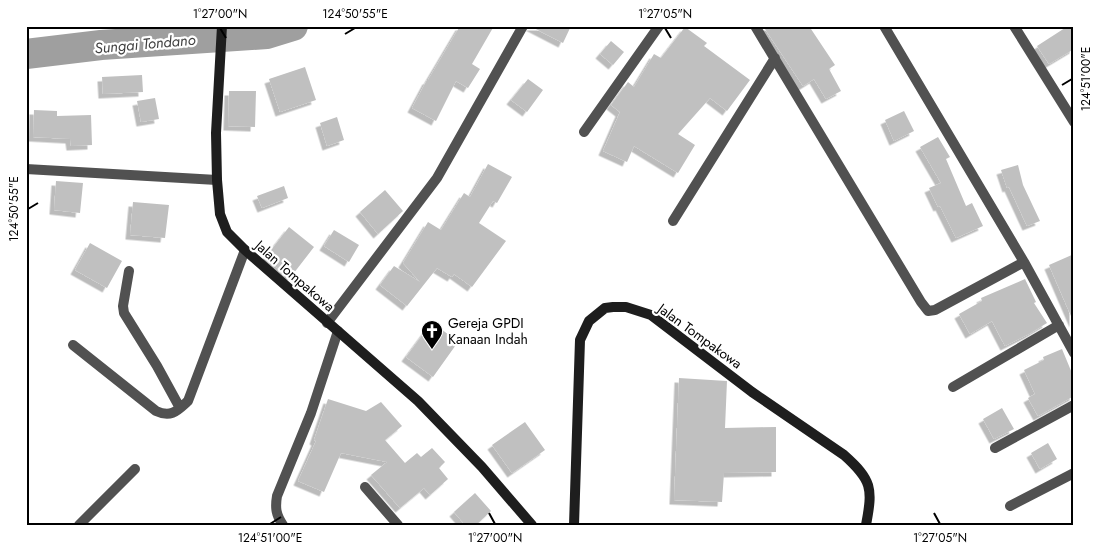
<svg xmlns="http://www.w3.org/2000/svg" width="1100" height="551" font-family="Jost,sans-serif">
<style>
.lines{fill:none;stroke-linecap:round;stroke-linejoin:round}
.river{stroke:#9f9f9f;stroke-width:30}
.building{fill:#c0c0c0;filter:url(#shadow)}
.street{stroke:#515151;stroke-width:10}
.secondary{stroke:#1e1e1e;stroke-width:10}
.ticks{fill:none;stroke:#000;stroke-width:2}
.labels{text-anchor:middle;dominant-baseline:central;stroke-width:4.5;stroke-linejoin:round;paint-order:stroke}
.street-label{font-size:14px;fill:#000;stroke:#fff}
.poi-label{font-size:14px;fill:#000;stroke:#fff;text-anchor:start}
.water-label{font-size:15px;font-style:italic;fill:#404040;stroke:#fff}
.neatline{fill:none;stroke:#000;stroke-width:2}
.ticks-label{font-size:12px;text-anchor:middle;fill:#000}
</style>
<defs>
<filter id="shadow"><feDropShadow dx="-4.5" dy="4.5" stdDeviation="0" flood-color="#0004"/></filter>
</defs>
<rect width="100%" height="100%" fill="#fff"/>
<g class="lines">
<!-- river -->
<path class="river" d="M 26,54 L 101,45 L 267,34 L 293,26"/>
</g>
<!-- building -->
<path class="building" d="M 460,26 L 494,26 L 472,64 L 480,69 L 468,88 L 456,81 L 436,121 L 412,108 L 427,80 L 428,80 Z
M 530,26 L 571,26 L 563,43 Z
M 763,26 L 809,26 L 835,65 L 829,69 L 841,91 L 826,99 L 814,79 L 803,86 Z
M 1068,26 L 1074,26 L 1074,49 L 1049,64 L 1037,46 Z
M 685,27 L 707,43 L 704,46 L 750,80 L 727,111 L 710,98 L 678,134 L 695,145 L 678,173 L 634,146 L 627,162 L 603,151 L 620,112 L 611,105 L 628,82 L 634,87 L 654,54 L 661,58 Z
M 611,41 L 624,52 L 613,65 L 600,54 Z
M 305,67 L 316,100 L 280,112 L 269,79 Z
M 142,75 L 143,92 L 103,94 L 102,77 Z
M 528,79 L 543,90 L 527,112 L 511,100 Z
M 229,91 L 256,91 L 255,127 L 228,126 Z
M 155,98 L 159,119 L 141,122 L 137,101 Z
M 34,110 L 57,111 L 57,116 L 91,115 L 92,145 L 71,146 L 70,139 L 33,137 Z
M 904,111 L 914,131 L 894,141 L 885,120 Z
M 337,117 L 344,140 L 327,146 L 320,123 Z
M 938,137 L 950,157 L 946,159 L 966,206 L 972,203 L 983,226 L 956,238 L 940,206 L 938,207 L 929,188 L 941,183 L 920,147 Z
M 488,164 L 512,177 L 497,203 L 493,201 L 479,223 L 506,241 L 472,287 L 454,274 L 452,277 L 437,268 L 407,306 L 380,285 L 394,266 L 420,282 L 403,263 L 428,222 L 441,230 L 464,193 L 470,197 Z
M 1018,165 L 1023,185 L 1040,221 L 1027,226 L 1009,187 L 1007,188 L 1001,170 Z
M 56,181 L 83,183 L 80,213 L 54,210 Z
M 284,186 L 288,198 L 262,208 L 257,196 Z
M 385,190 L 403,211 L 378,234 L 360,212 Z
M 133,202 L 169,205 L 165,238 L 130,235 Z
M 289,227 L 314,247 L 290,278 L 265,258 Z
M 334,230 L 359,245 L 349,262 L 324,246 Z
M 90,243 L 122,261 L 107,288 L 75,270 Z
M 1074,254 L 1074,323 L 1049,265 Z
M 1025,279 L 1036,302 L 1034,303 L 1047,323 L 1029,334 L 1005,346 L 992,321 L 970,334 L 959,314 L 982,301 L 981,298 Z
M 432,322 L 458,342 L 433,377 L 406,357 Z
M 1062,349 L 1074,378 L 1074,396 L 1038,416 L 1028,398 L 1035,394 L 1024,370 L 1044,360 L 1043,357 Z
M 679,378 L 727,381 L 725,428 L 776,427 L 776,472 L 724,473 L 722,502 L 674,500 Z
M 328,399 L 366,411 L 381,402 L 402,426 L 385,440 L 405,463 L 417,453 L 421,457 L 432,448 L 445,462 L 439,468 L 448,479 L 430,495 L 424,488 L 400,508 L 371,475 L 387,462 L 341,453 L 324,492 L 298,481 L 316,441 L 314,440 Z
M 1002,408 L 1014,429 L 994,439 L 983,419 Z
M 525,422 L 545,450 L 512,473 L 492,445 Z
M 1048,443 L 1057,459 L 1040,469 L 1031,453 Z
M 475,493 L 491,511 L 476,525 L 465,525 L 454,512 Z"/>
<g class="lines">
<!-- street -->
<path class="street" d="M 755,26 L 921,302 L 928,311 L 935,310 L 1024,262
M 884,26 L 1024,262 L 1074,353
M 1014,26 L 1074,122
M 584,132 L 659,26
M 26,169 L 217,180
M 673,221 L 775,58
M 129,271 L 123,306 L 124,313 L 157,366 L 180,408
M 327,323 L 437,178 L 523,26
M 73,345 L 156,411 C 171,418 177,411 188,401 L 245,250
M 953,387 L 1059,325
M 995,448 L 1074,405
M 365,487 L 398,525
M 1010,506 L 1074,473
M 79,525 L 135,469
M 283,525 C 276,515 275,508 277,496 L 311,413 L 338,331"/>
<!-- secondary -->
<path class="secondary" d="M 222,26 L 216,133 L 217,180 L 220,214 L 227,232 L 245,250 L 418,401 L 482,467 L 532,525
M 574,525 L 580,340 L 589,321 L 605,308 L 613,307 L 626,307 L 651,315 L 752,392 L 844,455 C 872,480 873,488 866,525"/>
</g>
<!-- ticks -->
<path class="ticks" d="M 220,28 L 226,38M 665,28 L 671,38M 345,34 L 355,28M 1062,85 L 1072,79M 28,209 L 38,203M 489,513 L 495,524M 934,513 L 940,524M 270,524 L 281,517"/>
<!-- icons -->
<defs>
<g id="church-pin" transform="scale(1.125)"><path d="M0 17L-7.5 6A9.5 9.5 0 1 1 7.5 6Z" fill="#000" stroke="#fff"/><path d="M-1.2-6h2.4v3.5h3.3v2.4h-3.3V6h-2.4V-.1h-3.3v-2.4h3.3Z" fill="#fff"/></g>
</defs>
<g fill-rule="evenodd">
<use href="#church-pin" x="432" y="331"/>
</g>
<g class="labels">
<!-- street labels -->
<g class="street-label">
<text transform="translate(295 276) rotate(41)">Jalan Tompakowa</text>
<text transform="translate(700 336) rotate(36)">Jalan Tompakowa</text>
</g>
<!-- poi labels -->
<g class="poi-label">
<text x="448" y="323">Gereja GPDI<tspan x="448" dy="16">Kanaan Indah</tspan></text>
</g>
<!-- water labels -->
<g class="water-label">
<text transform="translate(145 44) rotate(-5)">Sungai Tondano</text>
</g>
</g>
<!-- border -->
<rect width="1100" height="551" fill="none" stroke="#ffffff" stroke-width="55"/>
<rect x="28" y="28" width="1044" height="496" class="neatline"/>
<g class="ticks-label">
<text x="220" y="18">1°27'00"N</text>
<text x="355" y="18">124°50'55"E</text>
<text x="665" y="18">1°27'05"N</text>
<text transform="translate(1086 79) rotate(-90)" y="4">124°51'00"E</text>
<text transform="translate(14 209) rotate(-90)" y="4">124°50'55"E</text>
<text x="270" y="542">124°51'00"E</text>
<text x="495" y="542">1°27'00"N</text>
<text x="940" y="542">1°27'05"N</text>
</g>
</svg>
